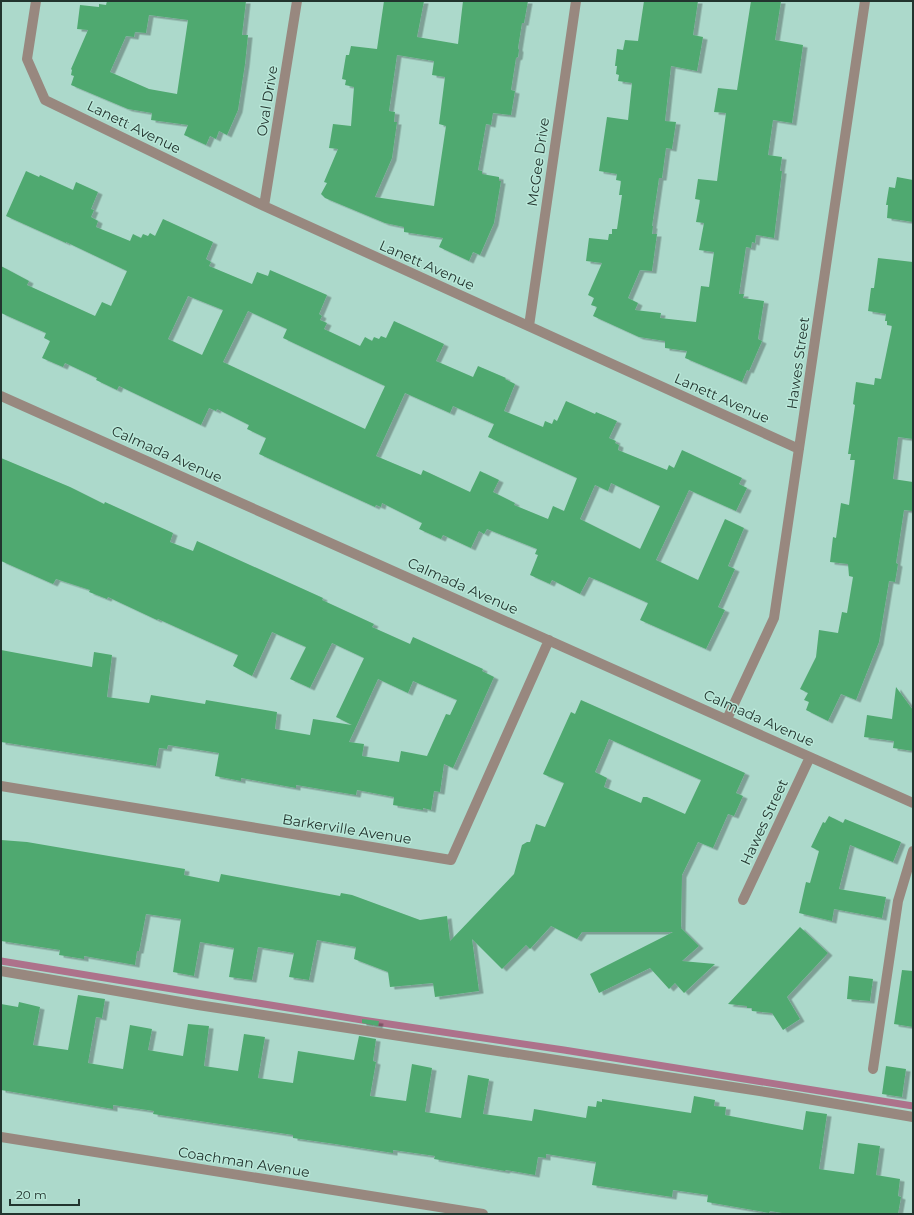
<svg xmlns="http://www.w3.org/2000/svg" width="914" height="1215" font-family="Montserrat,sans-serif">
<style>
.lines{fill:none;stroke-linecap:round;stroke-linejoin:round}
.stream{stroke:#ad728b;stroke-width:7}
.building{fill:#50a970;fill-rule:evenodd;filter:url(#shadow)}
.minor{stroke:#98887f;stroke-width:10}
.labels{text-anchor:middle;dominant-baseline:central;stroke-width:3;stroke-linejoin:round;paint-order:stroke}
.street-label{font-size:14px;fill:#22342e;stroke:#b9e7d8}
</style>
<defs>
<filter id="shadow"><feDropShadow dx="4.5" dy="2.5" stdDeviation="0" flood-color="#0004"/></filter>
</defs>
<rect width="100%" height="100%" fill="#acd9cb"/>
<g class="lines">
<!-- stream -->
<path class="stream" d="M 1,961 L 362,1020 L 564,1050 L 913,1106"/>
</g>
<!-- building -->
<path class="building" d="M 107,1 L 246,1 L 242,35 L 248,35 L 245,64 L 238,110 L 227,135 L 219,131 L 216,139 L 210,136 L 206,145 L 184,135 L 188,125 L 151,120 L 152,113 L 128,109 L 71,85 L 74,76 L 71,75 L 72,70 L 71,69 L 88,30 L 77,29 L 80,5 L 99,7 L 99,4 L 106,5 ZM 149,15 L 188,20 L 177,94 L 149,89 L 110,72 L 126,36 L 134,37 L 135,32 L 146,33 Z
M 384,1 L 424,1 L 417,37 L 458,44 L 463,1 L 528,1 L 524,23 L 522,23 L 518,48 L 519,50 L 518,57 L 516,58 L 511,90 L 515,91 L 511,115 L 493,113 L 491,125 L 486,124 L 478,170 L 482,171 L 482,174 L 499,177 L 499,181 L 501,181 L 494,223 L 480,255 L 473,252 L 469,261 L 439,247 L 443,238 L 404,232 L 404,227 L 385,223 L 325,198 L 321,194 L 327,183 L 324,182 L 338,149 L 329,148 L 333,124 L 351,126 L 354,87 L 345,85 L 346,80 L 342,79 L 346,55 L 349,55 L 351,46 L 377,49 ZM 397,55 L 434,61 L 432,75 L 445,77 L 439,124 L 446,126 L 434,206 L 375,197 L 392,158 L 397,122 L 394,122 L 395,112 L 389,111 Z
M 644,1 L 698,1 L 693,35 L 703,37 L 697,71 L 671,66 L 665,121 L 676,122 L 672,149 L 666,148 L 662,178 L 659,178 L 652,226 L 653,226 L 652,234 L 657,234 L 652,271 L 640,270 L 628,298 L 638,303 L 635,310 L 661,313 L 660,318 L 696,322 L 701,286 L 709,287 L 714,252 L 699,250 L 704,223 L 696,222 L 700,200 L 695,199 L 698,179 L 717,181 L 726,113 L 714,112 L 718,88 L 737,90 L 751,1 L 781,1 L 775,40 L 803,45 L 792,123 L 773,120 L 768,155 L 782,157 L 780,171 L 782,171 L 774,238 L 756,235 L 755,243 L 752,242 L 751,248 L 746,247 L 739,294 L 744,294 L 743,298 L 764,301 L 758,339 L 762,341 L 749,371 L 747,370 L 742,382 L 685,358 L 687,351 L 665,348 L 665,341 L 639,337 L 593,316 L 597,307 L 591,305 L 594,298 L 588,295 L 602,263 L 586,261 L 589,238 L 608,240 L 609,234 L 612,234 L 612,229 L 617,229 L 622,195 L 619,195 L 621,181 L 616,180 L 617,174 L 599,171 L 607,117 L 628,120 L 632,83 L 618,81 L 619,75 L 616,74 L 617,66 L 615,66 L 617,49 L 623,50 L 625,40 L 638,41 Z
M 26,171 L 39,177 L 40,175 L 73,190 L 76,182 L 98,192 L 91,209 L 94,210 L 91,217 L 98,221 L 96,227 L 130,241 L 133,234 L 141,238 L 143,234 L 148,236 L 150,233 L 155,236 L 163,219 L 213,242 L 206,259 L 211,262 L 209,266 L 252,284 L 257,272 L 268,276 L 270,270 L 327,295 L 319,314 L 322,316 L 320,320 L 327,323 L 324,329 L 360,346 L 365,337 L 372,341 L 374,337 L 379,339 L 381,336 L 386,338 L 394,321 L 444,344 L 436,361 L 473,377 L 478,366 L 506,378 L 505,379 L 515,384 L 504,411 L 543,427 L 545,421 L 552,424 L 554,419 L 557,421 L 566,401 L 595,414 L 596,412 L 617,421 L 609,438 L 616,441 L 615,443 L 619,445 L 618,450 L 667,470 L 669,465 L 674,468 L 682,450 L 742,478 L 739,484 L 747,488 L 736,511 L 689,490 L 656,560 L 698,580 L 725,519 L 744,528 L 728,566 L 735,569 L 718,607 L 725,610 L 706,649 L 640,620 L 648,603 L 599,581 L 589,577 L 580,594 L 552,580 L 550,584 L 530,575 L 538,555 L 535,554 L 537,549 L 487,529 L 484,534 L 479,531 L 471,548 L 443,535 L 441,539 L 419,529 L 422,523 L 382,503 L 381,507 L 376,505 L 375,507 L 259,454 L 266,438 L 247,429 L 249,425 L 217,409 L 216,411 L 209,408 L 201,425 L 119,386 L 117,390 L 96,380 L 97,378 L 65,363 L 63,367 L 42,358 L 50,341 L 44,338 L 46,333 L 1,313 L 1,266 L 29,281 L 27,285 L 95,316 L 102,302 L 111,306 L 127,271 L 66,242 L 66,243 L 6,216 ZM 188,296 L 223,310 L 202,355 L 168,339 ZM 248,311 L 287,329 L 283,338 L 385,386 L 365,429 L 223,362 ZM 405,393 L 450,413 L 453,406 L 494,424 L 488,437 L 577,478 L 564,511 L 553,506 L 548,519 L 514,505 L 515,503 L 493,492 L 499,480 L 480,471 L 470,492 L 423,470 L 421,475 L 376,456 ZM 611,483 L 660,506 L 640,549 L 580,519 L 595,485 L 608,491 Z
M 897,177 L 913,180 L 913,222 L 887,218 L 888,205 L 886,205 L 889,187 L 895,188 Z
M 878,258 L 913,262 L 913,439 L 898,437 L 893,479 L 913,482 L 913,511 L 904,510 L 896,563 L 898,564 L 895,582 L 889,581 L 879,642 L 856,700 L 841,694 L 828,721 L 806,710 L 809,702 L 804,700 L 808,693 L 800,689 L 816,657 L 819,630 L 838,633 L 842,612 L 847,613 L 853,577 L 849,576 L 848,564 L 830,562 L 833,537 L 836,538 L 841,503 L 849,505 L 855,460 L 850,460 L 851,454 L 848,454 L 855,405 L 853,404 L 856,382 L 874,385 L 875,378 L 881,379 L 892,326 L 887,325 L 887,321 L 885,321 L 886,314 L 868,311 L 871,288 L 874,288 Z
M 1,458 L 70,487 L 104,504 L 105,502 L 173,533 L 170,542 L 193,551 L 197,541 L 323,598 L 322,600 L 374,624 L 372,627 L 410,644 L 413,637 L 483,669 L 482,671 L 494,677 L 453,768 L 444,764 L 440,792 L 434,791 L 431,810 L 423,808 L 423,810 L 393,805 L 394,797 L 357,790 L 356,795 L 296,785 L 296,788 L 241,778 L 241,781 L 215,776 L 219,753 L 168,745 L 167,749 L 159,748 L 156,766 L 1,742 L 1,650 L 92,667 L 94,652 L 112,655 L 107,697 L 149,703 L 151,695 L 205,704 L 206,700 L 277,712 L 275,729 L 310,735 L 313,719 L 352,725 L 336,717 L 364,658 L 332,643 L 310,688 L 290,679 L 306,647 L 272,632 L 252,676 L 233,666 L 238,655 L 158,619 L 157,620 L 108,597 L 107,599 L 89,592 L 90,590 L 56,579 L 53,584 L 1,561 ZM 378,679 L 408,693 L 413,681 L 457,700 L 450,715 L 446,714 L 427,756 L 401,751 L 399,762 L 362,756 L 364,744 L 349,742 Z
M 896,687 L 913,710 L 913,751 L 893,748 L 894,741 L 864,737 L 867,715 L 892,719 Z
M 581,700 L 745,773 L 736,793 L 743,796 L 734,816 L 728,814 L 713,848 L 698,842 L 682,875 L 681,928 L 699,946 L 682,961 L 715,964 L 684,993 L 675,983 L 669,989 L 650,968 L 599,993 L 590,974 L 673,932 L 582,932 L 577,939 L 551,926 L 530,949 L 526,945 L 502,969 L 472,939 L 479,991 L 435,997 L 433,983 L 390,987 L 388,972 L 354,959 L 356,947 L 317,940 L 309,980 L 289,977 L 294,953 L 258,947 L 252,980 L 229,977 L 234,948 L 200,942 L 194,976 L 173,972 L 181,919 L 146,914 L 139,951 L 137,951 L 135,965 L 84,956 L 84,959 L 59,955 L 60,950 L 1,941 L 1,840 L 27,842 L 185,869 L 184,875 L 219,882 L 221,874 L 340,896 L 341,893 L 352,895 L 420,920 L 447,916 L 450,941 L 514,874 L 522,845 L 527,842 L 530,842 L 536,824 L 545,827 L 564,783 L 543,774 L 571,712 L 575,714 ZM 609,739 L 701,780 L 685,814 L 647,797 L 643,797 L 641,803 L 604,787 L 607,778 L 595,772 Z
M 829,816 L 843,823 L 845,819 L 901,842 L 893,862 L 850,845 L 839,889 L 886,897 L 882,918 L 834,909 L 832,921 L 799,913 L 806,882 L 810,883 L 819,851 L 811,847 L 823,822 L 825,823 Z
M 800,927 L 828,953 L 787,997 L 800,1019 L 783,1030 L 772,1013 L 752,1011 L 752,1008 L 747,1008 L 747,1006 L 728,1004 Z
M 902,970 L 913,971 L 913,1027 L 894,1024 Z
M 849,976 L 873,979 L 870,1001 L 847,999 Z
M 78,995 L 105,999 L 102,1018 L 96,1017 L 88,1063 L 123,1069 L 130,1025 L 152,1029 L 148,1050 L 183,1056 L 188,1024 L 209,1026 L 204,1066 L 238,1071 L 244,1034 L 265,1037 L 258,1078 L 293,1083 L 298,1051 L 354,1060 L 359,1036 L 376,1039 L 373,1061 L 376,1062 L 370,1096 L 406,1101 L 412,1064 L 432,1068 L 425,1112 L 461,1118 L 468,1075 L 489,1079 L 483,1114 L 532,1121 L 534,1109 L 586,1118 L 588,1106 L 596,1107 L 597,1101 L 602,1102 L 602,1099 L 691,1113 L 694,1096 L 715,1100 L 714,1106 L 726,1107 L 725,1115 L 803,1130 L 806,1111 L 827,1114 L 819,1169 L 854,1174 L 858,1143 L 880,1146 L 876,1175 L 900,1179 L 898,1196 L 901,1197 L 898,1214 L 788,1214 L 770,1211 L 769,1213 L 707,1202 L 708,1195 L 673,1190 L 672,1197 L 592,1185 L 596,1162 L 546,1154 L 546,1158 L 538,1157 L 535,1175 L 506,1170 L 505,1171 L 434,1159 L 435,1156 L 393,1150 L 393,1153 L 335,1144 L 293,1138 L 293,1135 L 153,1114 L 154,1111 L 113,1105 L 113,1109 L 1,1090 L 1,1004 L 18,1007 L 19,1002 L 40,1007 L 33,1045 L 68,1050 Z
M 362,1019 L 379,1021 L 378,1026 L 362,1023 Z
M 886,1066 L 906,1069 L 902,1097 L 882,1094 Z"/>
<g class="lines">
<!-- minor -->
<path class="minor" d="M 36,1 L 27,59 L 45,100 L 264,206 L 799,449
M 264,206 L 297,1
M 529,326 L 576,1
M 1,396 L 913,803
M 727,719 L 774,618 L 865,1
M 1,786 L 451,860 L 549,640
M 743,900 L 810,757
M 1,971 L 198,1005 L 772,1093 L 913,1117
M 873,1069 L 898,901 L 913,851
M 1,1137 L 483,1214"/>
</g>
<g class="labels">
<!-- street labels -->
<g class="street-label">
<text transform="translate(267 101) rotate(-81)">Oval Drive</text>
<text transform="translate(134 127) rotate(26)">Lanett Avenue</text>
<text transform="translate(538 162) rotate(-82)">McGee Drive</text>
<text transform="translate(427 265) rotate(24)">Lanett Avenue</text>
<text transform="translate(798 363) rotate(-82)">Hawes Street</text>
<text transform="translate(722 398) rotate(24)">Lanett Avenue</text>
<text transform="translate(167 454) rotate(24)">Calmada Avenue</text>
<text transform="translate(463 586) rotate(24)">Calmada Avenue</text>
<text transform="translate(759 718) rotate(24)">Calmada Avenue</text>
<text transform="translate(764 822) rotate(-65)">Hawes Street</text>
<text transform="translate(347 829) rotate(9)">Barkerville Avenue</text>
<text transform="translate(244 1162) rotate(9)">Coachman Avenue</text>
</g>
</g>
<!-- border -->
<rect width="914" height="1215" fill="none" stroke="#22342e" stroke-width="4"/>
<!-- scale -->
<path d="M10 1199v6h69v-6" fill="none" stroke="#22342e" stroke-width="2"/>
<text x="16" y="1199" font-size="12" fill="#22342e" stroke="#b9e7d8" stroke-width="3" paint-order="stroke">20 m</text>
</svg>
